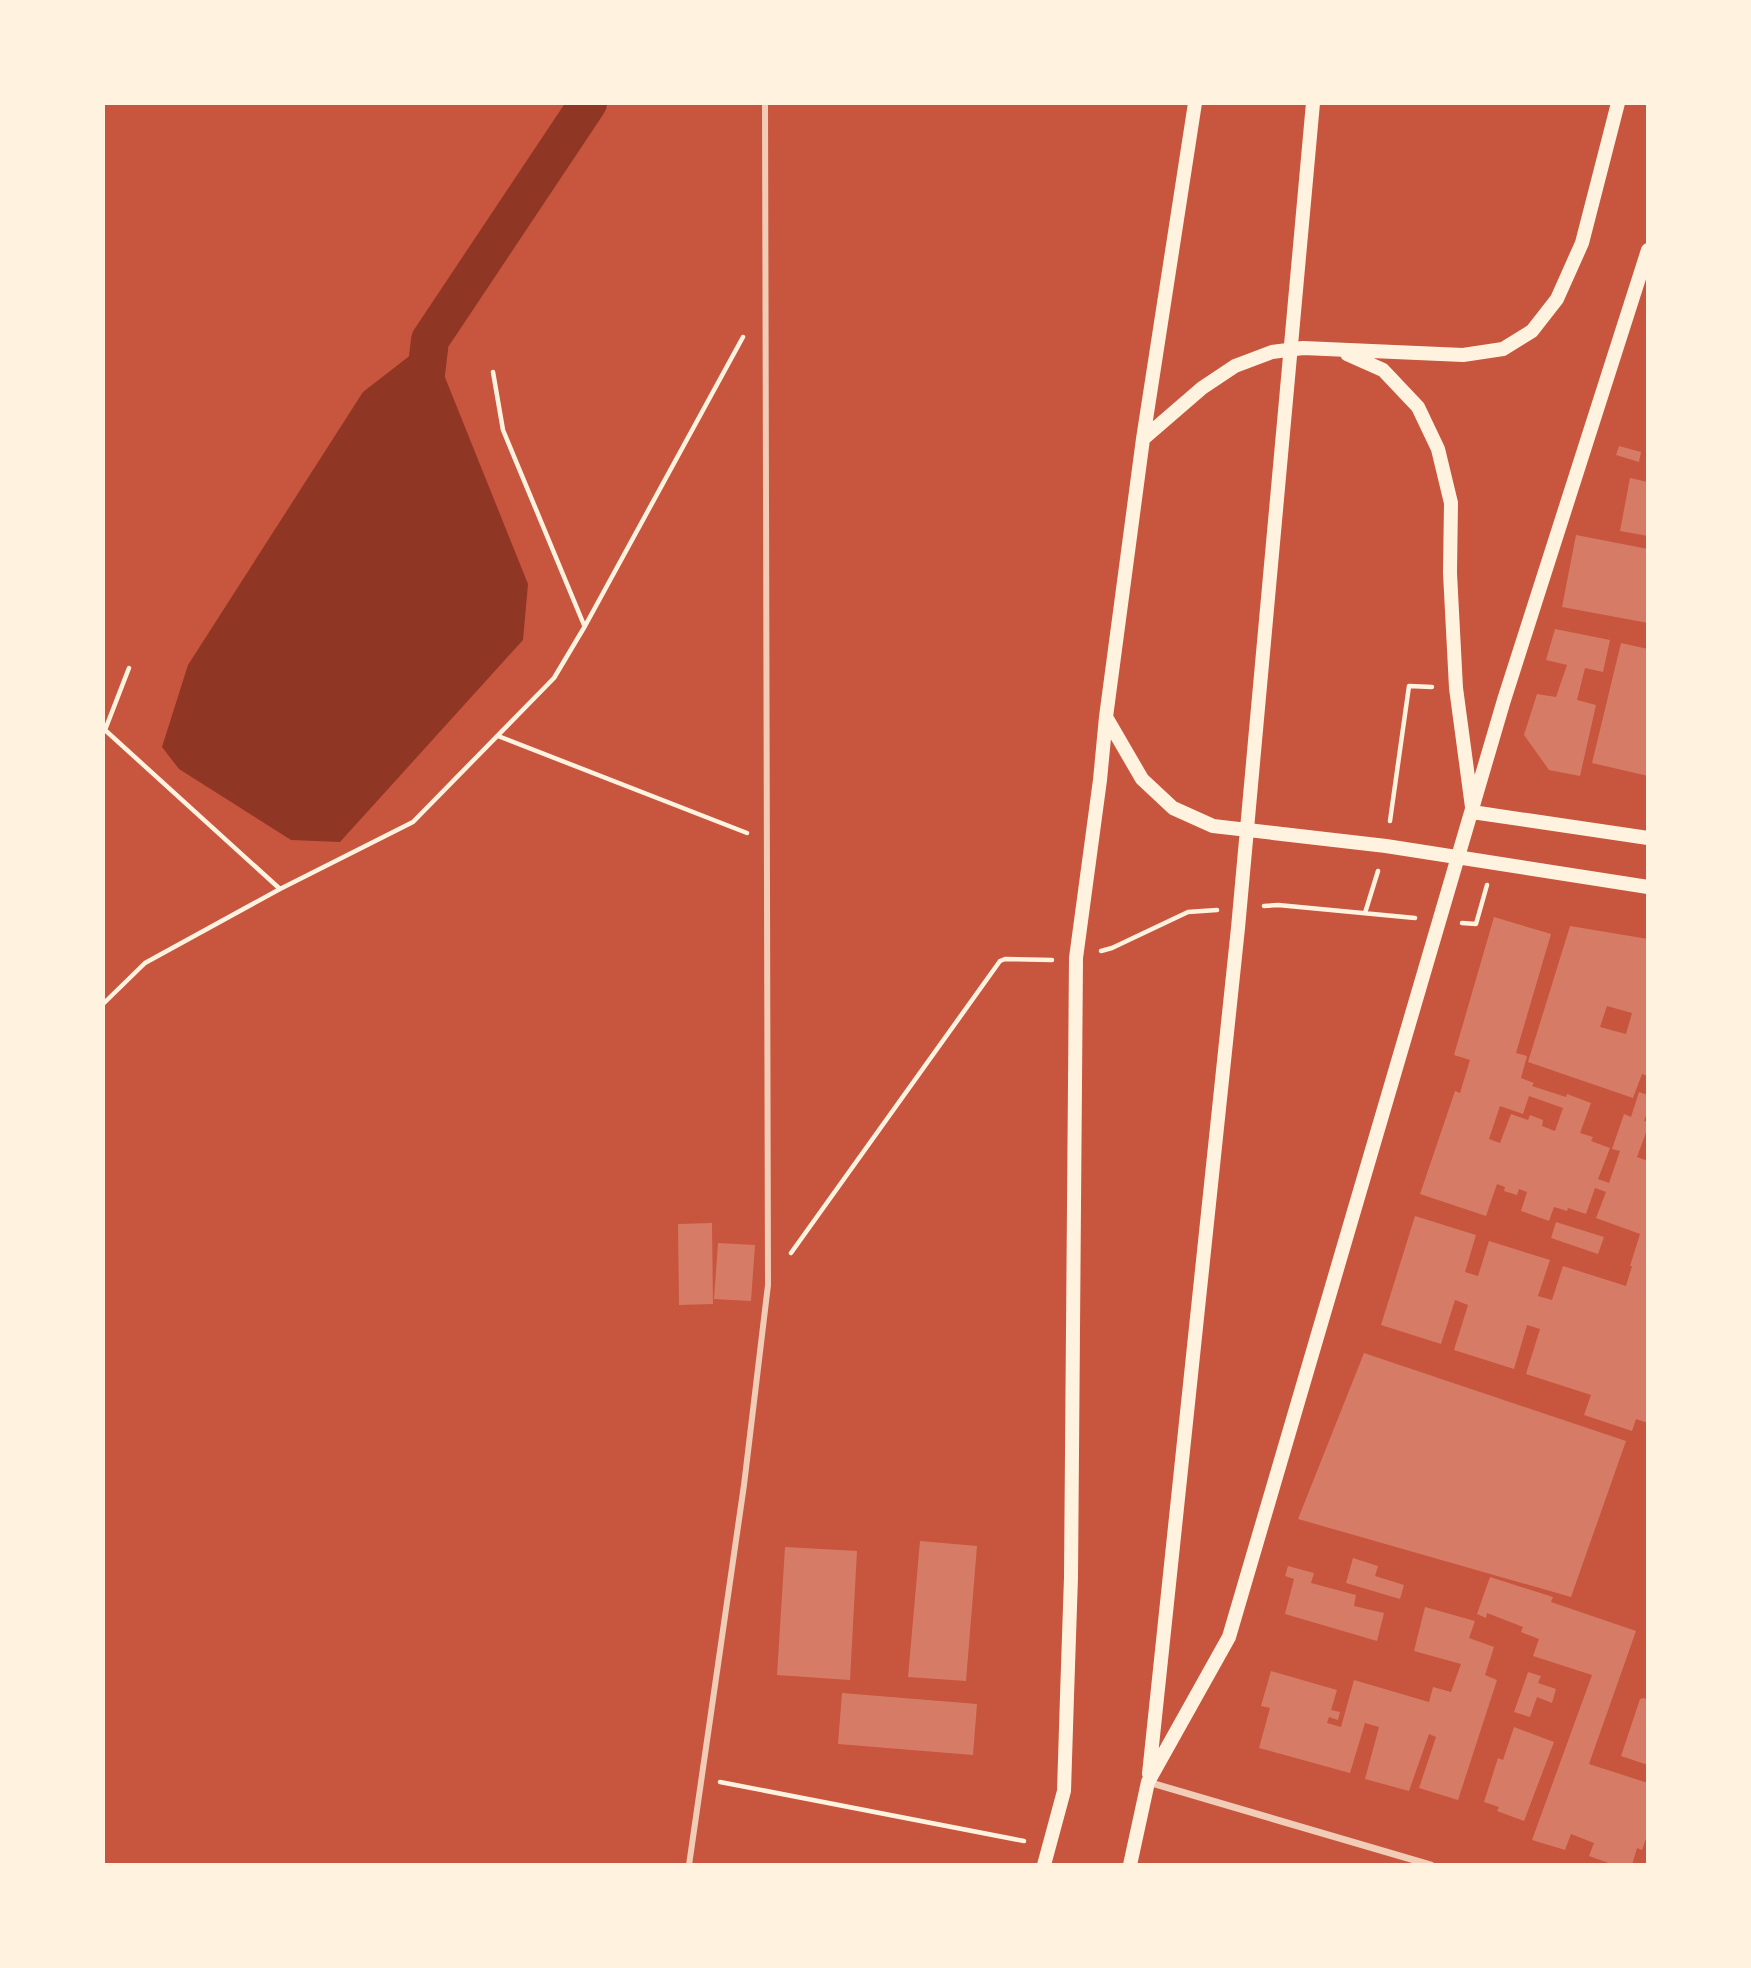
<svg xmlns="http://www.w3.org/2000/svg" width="1751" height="1968" font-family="Arial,sans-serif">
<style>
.water{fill:#8f3625}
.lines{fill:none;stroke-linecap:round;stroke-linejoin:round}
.canal{stroke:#8f3625;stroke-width:38}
.building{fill:#d67c66;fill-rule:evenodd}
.path{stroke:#fff3e0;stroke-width:4.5}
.pedestrian{stroke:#f1ccb7;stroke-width:6}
.minor{stroke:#f1ccb7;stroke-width:7}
.secondary{stroke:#fff3e0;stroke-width:14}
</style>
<rect width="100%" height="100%" fill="#c8553d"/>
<!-- water -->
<path class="water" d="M 430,340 L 528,584 L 523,640 L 340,842 L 291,840 L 179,769 L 162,747 L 188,665 L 363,392 Z"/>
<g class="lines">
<!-- canal -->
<path class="canal" d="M 424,391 L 430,340 L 588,103"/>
</g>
<!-- building -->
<path class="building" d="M 1619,446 L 1641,452 L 1639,462 L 1616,455 Z
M 1630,478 L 1648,482 L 1648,536 L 1620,531 Z
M 1576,535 L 1648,549 L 1648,623 L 1562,607 Z
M 1555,629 L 1610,640 L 1603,672 L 1585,668 L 1577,700 L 1596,705 L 1580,776 L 1549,770 L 1524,735 L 1537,694 L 1556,697 L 1567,665 L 1546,660 Z
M 1621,643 L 1648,649 L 1648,776 L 1592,763 Z
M 1494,917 L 1551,934 L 1516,1053 L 1527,1056 L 1521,1078 L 1534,1083 L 1532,1086 L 1566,1097 L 1567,1094 L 1591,1103 L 1580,1133 L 1593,1137 L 1591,1141 L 1610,1148 L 1598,1179 L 1609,1183 L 1620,1151 L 1612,1149 L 1624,1114 L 1631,1117 L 1639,1092 L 1648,1095 L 1648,1109 L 1644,1121 L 1648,1122 L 1648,1127 L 1637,1157 L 1648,1161 L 1648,1423 L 1636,1419 L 1632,1431 L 1584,1415 L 1591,1395 L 1526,1374 L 1540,1329 L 1527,1325 L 1514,1369 L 1454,1350 L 1468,1305 L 1455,1300 L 1441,1344 L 1381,1325 L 1415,1216 L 1476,1235 L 1465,1272 L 1478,1276 L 1489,1241 L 1550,1260 L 1538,1296 L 1552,1300 L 1563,1266 L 1626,1286 L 1632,1266 L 1630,1266 L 1640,1234 L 1596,1218 L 1606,1192 L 1595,1188 L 1586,1214 L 1568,1208 L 1567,1211 L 1554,1207 L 1549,1221 L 1521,1211 L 1527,1192 L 1519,1189 L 1517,1195 L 1504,1191 L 1505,1187 L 1497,1184 L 1486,1216 L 1420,1194 L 1455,1091 L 1460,1093 L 1470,1060 L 1454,1055 ZM 1529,1096 L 1563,1108 L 1555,1131 L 1542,1126 L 1543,1120 L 1530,1115 L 1528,1120 L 1511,1114 L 1500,1143 L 1489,1139 L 1500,1106 L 1523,1114 Z
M 1570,926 L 1648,939 L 1648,1076 L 1642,1074 L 1633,1098 L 1528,1062 ZM 1607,1006 L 1632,1013 L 1626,1034 L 1600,1027 Z
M 1556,1222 L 1604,1237 L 1598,1254 L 1551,1238 Z
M 712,1223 L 713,1304 L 679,1305 L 678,1224 Z
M 718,1243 L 755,1245 L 751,1301 L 714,1299 Z
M 1364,1353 L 1626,1441 L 1571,1597 L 1298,1519 Z
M 920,1541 L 977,1546 L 966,1681 L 908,1677 Z
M 785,1547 L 857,1551 L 850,1680 L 777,1675 Z
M 1353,1558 L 1378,1566 L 1375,1576 L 1404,1585 L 1400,1599 L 1346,1583 Z
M 1288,1566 L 1314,1573 L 1311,1583 L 1356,1595 L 1354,1606 L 1384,1613 L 1377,1641 L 1285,1614 L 1294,1579 L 1285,1576 Z
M 1490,1577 L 1553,1597 L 1551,1602 L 1636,1631 L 1589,1764 L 1648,1783 L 1648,1833 L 1642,1850 L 1637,1848 L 1632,1865 L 1614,1865 L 1589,1856 L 1594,1843 L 1571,1834 L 1565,1850 L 1532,1840 L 1592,1675 L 1533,1656 L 1539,1639 L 1521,1632 L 1523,1627 L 1487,1613 L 1486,1618 L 1477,1614 Z
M 1425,1607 L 1475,1621 L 1469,1638 L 1494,1647 L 1485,1675 L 1497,1680 L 1458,1800 L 1419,1788 L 1436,1737 L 1429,1734 L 1409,1791 L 1365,1779 L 1379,1727 L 1365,1723 L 1350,1773 L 1259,1748 L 1270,1708 L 1261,1706 L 1271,1671 L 1337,1690 L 1331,1710 L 1340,1712 L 1338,1720 L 1329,1717 L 1327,1723 L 1341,1727 L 1354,1680 L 1429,1702 L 1433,1687 L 1451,1692 L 1461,1664 L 1414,1651 Z
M 1528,1672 L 1541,1676 L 1538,1683 L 1556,1689 L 1552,1703 L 1537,1697 L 1530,1717 L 1514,1712 Z
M 842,1693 L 977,1704 L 973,1755 L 838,1744 Z
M 1644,1698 L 1648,1700 L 1648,1765 L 1621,1756 L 1640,1699 Z
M 1514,1727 L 1554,1742 L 1524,1821 L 1497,1811 L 1499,1807 L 1484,1802 L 1498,1758 L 1503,1760 Z"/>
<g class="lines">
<!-- path -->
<path class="path" d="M 493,372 L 503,430 L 584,625
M 129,668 L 105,730 L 280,889 L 413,822 L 554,678 L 585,626 L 743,337
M 498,736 L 747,833
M 1390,821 L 1409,686 L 1432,687
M 1264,906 L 1278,905 L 1415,918
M 1365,913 L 1378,871
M 1462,923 L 1476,924 L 1487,885
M 1101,951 L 1112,948 L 1188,912 L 1217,910
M 103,1004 L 145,963 L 280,889
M 791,1253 L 1000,961 L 1005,959 L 1052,960
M 720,1782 L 1024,1841"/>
<!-- pedestrian -->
<path class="pedestrian" d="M 689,1865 L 744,1485 L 768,1285 L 765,103"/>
<!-- minor -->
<path class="minor" d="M 1148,1782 L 1431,1865"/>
<!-- secondary -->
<path class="secondary" d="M 1347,354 L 1383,370 L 1418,407 L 1438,449 L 1451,503 L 1450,573 L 1456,688 L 1472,807
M 1143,439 L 1202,388 L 1235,366 L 1272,352 L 1303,348 L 1463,355 L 1503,349 L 1532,331 L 1557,299 L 1582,243 L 1618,103
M 1106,717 L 1142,779 L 1173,808 L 1213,826 L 1386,846 L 1648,887
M 1472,812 L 1648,838
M 1149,1774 L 1238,928 L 1313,103
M 1044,1865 L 1064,1791 L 1067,1696 L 1071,1577 L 1076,958 L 1100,780 L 1106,717 L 1143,439 L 1195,103
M 1130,1865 L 1148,1782 L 1229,1637 L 1504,700 L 1648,250"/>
</g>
<!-- border -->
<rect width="1751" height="1968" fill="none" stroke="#fff3e0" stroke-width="210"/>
</svg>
